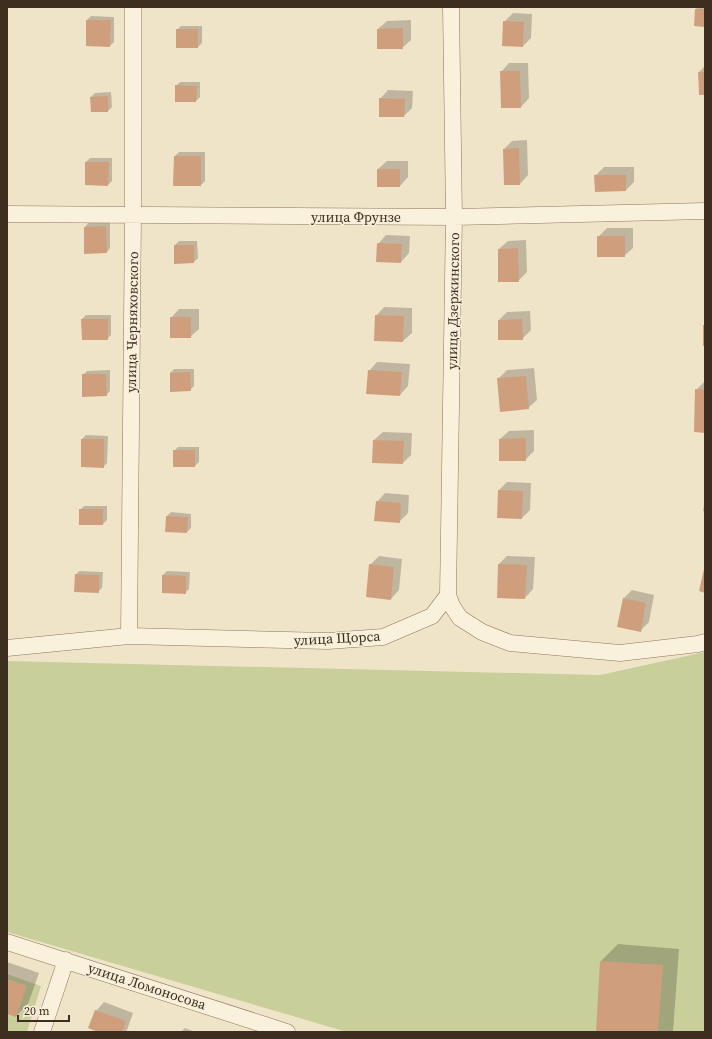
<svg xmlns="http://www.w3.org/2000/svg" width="712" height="1039" font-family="'Source Serif 4',serif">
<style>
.green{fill:#c9cf9b}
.shadow{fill:#0003}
.building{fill:#cf9f7d}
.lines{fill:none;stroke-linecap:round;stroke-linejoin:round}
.street-casing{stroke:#8d765c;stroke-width:17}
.street{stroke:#faf1dc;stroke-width:16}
.labels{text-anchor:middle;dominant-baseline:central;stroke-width:3;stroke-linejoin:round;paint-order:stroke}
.street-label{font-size:14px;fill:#3d2e20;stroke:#f7eed8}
</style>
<rect width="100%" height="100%" fill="#f0e4c8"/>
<!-- green -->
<path class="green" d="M 705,652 L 705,1032 L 347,1032 L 7,932 L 7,661 L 600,675 Z
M 7,974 L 41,986 L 27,1032 L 7,1032 Z"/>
<!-- shadow -->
<path class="shadow" d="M 698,7 L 705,7 L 705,26 L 696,9 Z
M 513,13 L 532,14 L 531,38 L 523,46 L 504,22 Z
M 91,16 L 114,17 L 114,42 L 110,46 L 87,20 Z
M 411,20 L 411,40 L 402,48 L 378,29 L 387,21 Z
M 181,26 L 202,26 L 202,43 L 198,47 L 177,30 Z
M 509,63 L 528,63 L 529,98 L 521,107 L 501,72 Z
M 705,66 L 705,94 L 699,72 Z
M 180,82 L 200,82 L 200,97 L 196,101 L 176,86 Z
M 388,90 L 413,91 L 412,108 L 404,116 L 380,116 L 380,99 Z
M 111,92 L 112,107 L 108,111 L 92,111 L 91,97 L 95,93 Z
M 527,140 L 528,175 L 520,184 L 505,184 L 504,149 L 512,141 Z
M 179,152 L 205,152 L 205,181 L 201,185 L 175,156 Z
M 90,158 L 112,158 L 112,181 L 108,185 L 86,162 Z
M 387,161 L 408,161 L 408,177 L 400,186 L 378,169 Z
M 604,167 L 634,167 L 634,182 L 626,190 L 595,176 Z
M 88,223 L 110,223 L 110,248 L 107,252 L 85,227 Z
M 607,228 L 633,228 L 633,248 L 624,256 L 598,237 Z
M 386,235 L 410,236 L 409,253 L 401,262 L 378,244 Z
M 526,240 L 527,272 L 518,281 L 499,249 L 508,241 Z
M 179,241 L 197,241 L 198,258 L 194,262 L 175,245 Z
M 384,307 L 412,308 L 412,333 L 403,341 L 375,340 L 376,316 Z
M 179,309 L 199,309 L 199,329 L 190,337 L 171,318 Z
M 530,311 L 531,330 L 522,339 L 499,320 L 507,312 Z
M 86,315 L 111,315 L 111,335 L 107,339 L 82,319 Z
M 377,362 L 410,364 L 408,386 L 400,395 L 369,371 Z
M 534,368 L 537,400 L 528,408 L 498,379 L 507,370 Z
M 174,369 L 194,369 L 194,386 L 190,390 L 170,373 Z
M 110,370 L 110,391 L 106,395 L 83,375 L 87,371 Z
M 705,381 L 705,432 L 696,390 Z
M 534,430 L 534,451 L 525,460 L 500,460 L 500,439 L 509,431 Z
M 383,432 L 412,433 L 411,455 L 403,463 L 374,440 Z
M 86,435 L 108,436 L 107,463 L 103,467 L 82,439 Z
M 178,447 L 199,447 L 199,462 L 195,466 L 174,466 L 174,451 Z
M 507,482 L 531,483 L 530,510 L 522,518 L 499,490 Z
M 385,493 L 409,495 L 408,513 L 399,522 L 377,502 Z
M 705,499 L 705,512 L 703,511 Z
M 84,506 L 107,506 L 107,520 L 103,524 L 80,524 L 80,510 Z
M 171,512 L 191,514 L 191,528 L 187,532 L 167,516 Z
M 379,556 L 402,559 L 399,590 L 391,599 L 370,565 Z
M 507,556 L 535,557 L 533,589 L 525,598 L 499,564 Z
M 79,571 L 103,572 L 102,588 L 98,592 L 76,575 Z
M 167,571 L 190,572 L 189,589 L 185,593 L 163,575 Z
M 632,590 L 654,595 L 649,622 L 640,631 L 624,598 Z
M 618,944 L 679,949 L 673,1032 L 597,1032 L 601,961 Z
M 7,962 L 39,973 L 28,1004 L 16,1016 L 7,1013 Z
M 104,1002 L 133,1013 L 127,1030 L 125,1032 L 101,1032 L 96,1011 Z
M 185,1028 L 195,1032 L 181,1032 Z"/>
<!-- building -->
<path class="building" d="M 695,9 L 705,9 L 705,27 L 694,26 Z
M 86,20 L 111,20 L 110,47 L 86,46 Z
M 503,21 L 524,22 L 523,47 L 502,46 Z
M 403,28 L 403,49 L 377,49 L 377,29 Z
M 176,29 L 198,29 L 198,48 L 176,48 Z
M 500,71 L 520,71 L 521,108 L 501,108 Z
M 698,72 L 705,72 L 705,95 L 699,95 Z
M 175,85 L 197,86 L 196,102 L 175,102 Z
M 108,96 L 108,112 L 91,112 L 90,97 Z
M 379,98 L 405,99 L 404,117 L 379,117 Z
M 519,148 L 520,185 L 504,185 L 503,149 Z
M 174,156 L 201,156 L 201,186 L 173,186 Z
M 85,162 L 109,162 L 108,186 L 85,185 Z
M 377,169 L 400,169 L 400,187 L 377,187 Z
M 594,175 L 626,175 L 626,191 L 595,192 Z
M 106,226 L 107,253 L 84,254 L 84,227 Z
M 597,236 L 625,236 L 625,257 L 597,257 Z
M 377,243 L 402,244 L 401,263 L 376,262 Z
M 174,245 L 194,245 L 194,263 L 174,264 Z
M 518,248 L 519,282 L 498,282 L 498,249 Z
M 375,315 L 404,316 L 403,342 L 374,341 Z
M 170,317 L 191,317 L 191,338 L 170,338 Z
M 81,319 L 108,319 L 108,340 L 82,340 Z
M 522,319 L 523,340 L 498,340 L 498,320 Z
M 703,325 L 705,325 L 705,346 L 703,346 Z
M 368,370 L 402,372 L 400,396 L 366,394 Z
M 190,372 L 191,391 L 170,392 L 170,373 Z
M 82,374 L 106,374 L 107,396 L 82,397 Z
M 526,376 L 529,409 L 500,412 L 497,378 Z
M 695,389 L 705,390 L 705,433 L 694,432 Z
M 526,438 L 526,461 L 499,461 L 499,439 Z
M 81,439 L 104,439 L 104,468 L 81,467 Z
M 373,440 L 404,441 L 403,464 L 372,463 Z
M 173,450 L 195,450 L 195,467 L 173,467 Z
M 498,490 L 523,491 L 522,519 L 497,518 Z
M 376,501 L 401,503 L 400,523 L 374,521 Z
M 79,509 L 103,509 L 103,525 L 79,525 Z
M 166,516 L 188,517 L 187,533 L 165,532 Z
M 369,564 L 394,567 L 391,600 L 366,597 Z
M 498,564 L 527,565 L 525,599 L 497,598 Z
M 704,569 L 705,569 L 705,593 L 699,591 Z
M 75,574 L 99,575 L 99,593 L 74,592 Z
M 162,575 L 186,576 L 186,594 L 162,593 Z
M 623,598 L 646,603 L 641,632 L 617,627 Z
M 600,961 L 663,965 L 658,1032 L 596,1032 Z
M 7,979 L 27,986 L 16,1017 L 7,1014 Z
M 95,1010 L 126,1021 L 122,1032 L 98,1032 L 88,1028 Z"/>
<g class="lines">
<!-- street casing -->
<g class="street-casing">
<path id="street" d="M 451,7 L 454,217 L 448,595 L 452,606 L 460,618 L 482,632 L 510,643 L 620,653 L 698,644 L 705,642
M 7,214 L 454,217 L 705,211
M 129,636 L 133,215 L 133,7
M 7,648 L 129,636 L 328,641 L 383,637 L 432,616 L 448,595
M 7,942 L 287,1032
M 42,1032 L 66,960"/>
</g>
<!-- street -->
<use href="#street" class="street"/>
</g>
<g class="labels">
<!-- street labels -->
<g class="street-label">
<text x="356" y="217">улица Фрунзе</text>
<text transform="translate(453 301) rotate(-89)">улица Дзержинского</text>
<text transform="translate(132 322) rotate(-89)">улица Черняховского</text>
<text transform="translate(337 638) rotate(-3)">улица Щорса</text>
<text transform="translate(147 986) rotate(18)">улица Ломоносова</text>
</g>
</g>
<!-- border -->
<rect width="712" height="1039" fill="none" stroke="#3d2e20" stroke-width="16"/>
<!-- scale -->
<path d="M18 1015v6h51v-6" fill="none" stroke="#3d2e20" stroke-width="2"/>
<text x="24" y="1015" font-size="12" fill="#3d2e20" stroke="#f7eed8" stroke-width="3" paint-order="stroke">20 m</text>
</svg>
